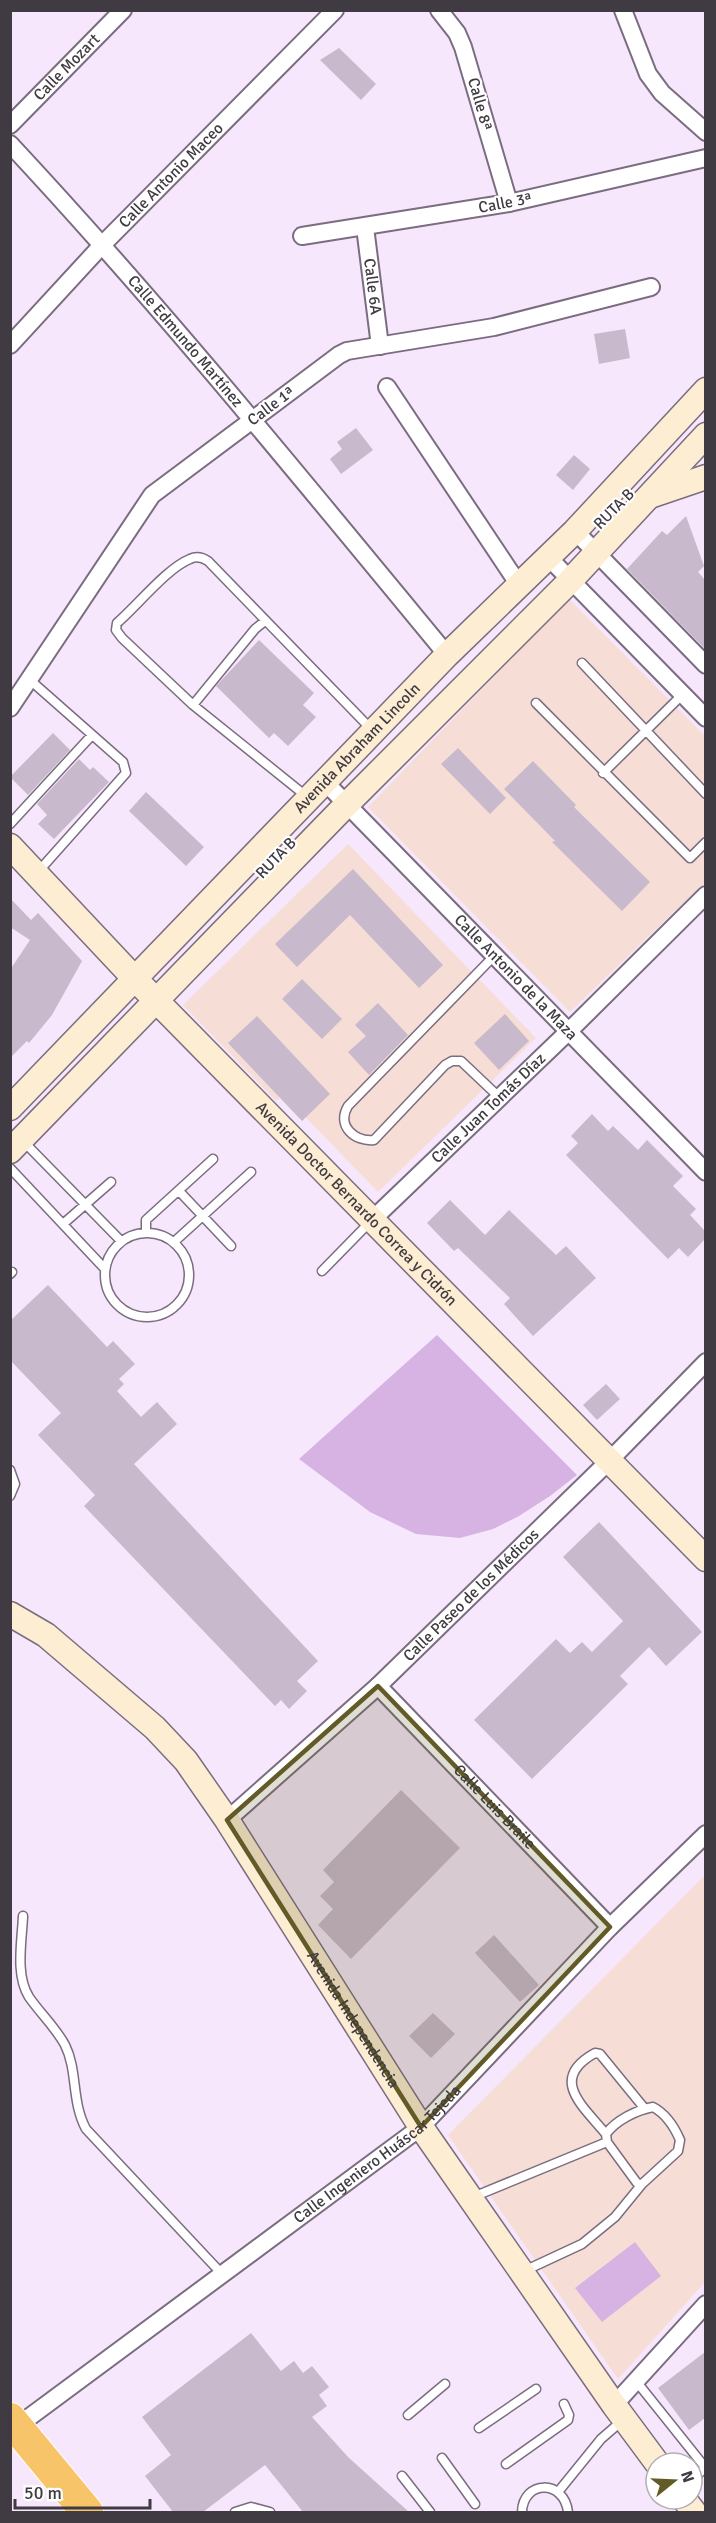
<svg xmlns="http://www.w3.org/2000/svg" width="716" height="2523" font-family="Signika,sans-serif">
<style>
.education{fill:#f6ddd5}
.green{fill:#d6b3e3}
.building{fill:#c8b9cd}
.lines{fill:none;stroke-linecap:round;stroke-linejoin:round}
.lane-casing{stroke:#7b6d80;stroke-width:11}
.street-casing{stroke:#7b6d80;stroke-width:20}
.secondary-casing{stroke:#7b6d80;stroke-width:27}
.highway-casing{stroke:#fff;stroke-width:34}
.lane{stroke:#fff;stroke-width:8}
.street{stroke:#fff;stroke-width:16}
.secondary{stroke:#fdedd2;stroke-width:24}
.highway{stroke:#f7c469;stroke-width:32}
.marked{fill:#625b27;fill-opacity:0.2;stroke:#625b27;stroke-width:4.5;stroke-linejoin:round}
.labels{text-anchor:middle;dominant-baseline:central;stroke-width:4.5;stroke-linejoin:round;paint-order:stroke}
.street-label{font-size:16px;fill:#403a42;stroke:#fff}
</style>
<rect width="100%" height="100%" fill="#f6e7fc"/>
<!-- education -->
<path class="education" d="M 569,599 L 705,736 L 705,882 L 570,1012 L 368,807 Z
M 348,844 L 536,1038 L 378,1192 L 284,1095 L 276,1101 L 183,1005 Z
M 705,1875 L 705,2282 L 618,2379 L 448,2135 Z"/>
<!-- green -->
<path class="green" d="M 437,1335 L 577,1475 L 550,1496 L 519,1516 L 493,1529 L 460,1538 L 416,1534 L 370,1512 L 299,1459 Z
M 635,2242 L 661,2276 L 602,2322 L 575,2288 Z"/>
<!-- building -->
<path class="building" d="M 339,48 L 376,84 L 361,100 L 320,60 Z
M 625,329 L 630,358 L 599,364 L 594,334 Z
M 356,428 L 373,450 L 341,474 L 330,459 L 342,449 L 337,442 Z
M 574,455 L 590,469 L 573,490 L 556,475 Z
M 686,516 L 704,566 L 698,572 L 705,580 L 705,649 L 627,569 L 662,531 L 667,535 Z
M 259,640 L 314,693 L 303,705 L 316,717 L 288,746 L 274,733 L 269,738 L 216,686 Z
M 53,733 L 70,750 L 28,795 L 10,777 Z
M 458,748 L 506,798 L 490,814 L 441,764 Z
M 79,759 L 90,770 L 93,767 L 109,782 L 54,839 L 38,824 L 47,815 L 37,804 Z
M 533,761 L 576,805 L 574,807 L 650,882 L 622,911 L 552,842 L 555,841 L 504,789 Z
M 146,792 L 204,847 L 186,866 L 129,811 Z
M 353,869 L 443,965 L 419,988 L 350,915 L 297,967 L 275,944 Z
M 10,898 L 31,920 L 38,913 L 82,961 L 52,1015 L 29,1043 L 27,1041 L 10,1058 L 10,970 L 30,940 L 10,927 Z
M 302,979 L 342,1019 L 322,1039 L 282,999 Z
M 378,1003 L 408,1035 L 369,1075 L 348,1052 L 366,1036 L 355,1025 Z
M 505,1014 L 529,1041 L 499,1070 L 474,1043 Z
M 257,1016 L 330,1094 L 302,1121 L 228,1043 Z
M 592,1114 L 608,1131 L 613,1126 L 638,1150 L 647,1140 L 683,1176 L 673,1186 L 696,1209 L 690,1215 L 705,1231 L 705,1239 L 688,1257 L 679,1248 L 668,1259 L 566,1155 L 578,1143 L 571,1136 Z
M 450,1200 L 485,1235 L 509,1210 L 556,1255 L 566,1246 L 596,1278 L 533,1336 L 504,1304 L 510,1298 L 458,1248 L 454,1251 L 427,1223 Z
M 48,1285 L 107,1347 L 113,1341 L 135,1364 L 119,1379 L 124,1384 L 117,1391 L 141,1417 L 157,1402 L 177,1424 L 134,1464 L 318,1661 L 297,1681 L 307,1691 L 289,1709 L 281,1700 L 275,1706 L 84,1506 L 95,1495 L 38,1435 L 61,1413 L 10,1360 L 10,1321 Z
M 606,1384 L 620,1399 L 597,1420 L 583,1405 Z
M 599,1522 L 702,1632 L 666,1666 L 649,1647 L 620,1676 L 628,1684 L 532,1779 L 474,1720 L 556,1639 L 570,1653 L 582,1642 L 592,1652 L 623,1621 L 563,1557 Z
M 401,1790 L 460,1848 L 351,1959 L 318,1925 L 333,1909 L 320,1896 L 334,1882 L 323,1870 Z
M 494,1935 L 539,1985 L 520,2002 L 475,1953 Z
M 433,2013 L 455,2034 L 431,2058 L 409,2036 Z
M 251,2333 L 281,2371 L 294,2361 L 303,2373 L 312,2366 L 329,2387 L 319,2395 L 327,2406 L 312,2417 L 348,2457 L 409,2512 L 303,2512 L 265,2465 L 203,2512 L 173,2512 L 145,2476 L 171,2455 L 142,2417 Z
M 705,2352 L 705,2418 L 689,2430 L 658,2388 Z"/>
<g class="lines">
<!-- lane casing -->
<g class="lane-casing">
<path id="lane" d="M 582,663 L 706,794
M 30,680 L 123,762 L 126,773 L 37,873
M 536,703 L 690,858 L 706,842
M 193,705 L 255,629 L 265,621
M 603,773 L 683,694
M 306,796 L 193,705 L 122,638 L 116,630 L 117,623 C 137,606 167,568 190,559 C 196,556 202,557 208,561 L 373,731
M 10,824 L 92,735
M 495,955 L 348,1106 C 336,1126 355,1142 374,1140 L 445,1065 L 452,1061 L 461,1061 L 499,1097
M 24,1142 L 121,1241
M 10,1168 L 105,1269
M 179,1191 L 231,1246
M 63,1224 L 111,1182
M 146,1232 L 146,1220 L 213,1159
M105 1275a42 42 0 1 1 84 0a42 42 0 1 1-84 0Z
M 174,1242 L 251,1172
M 322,1271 L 370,1222
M 10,1274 L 12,1272
M 10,1470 L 15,1484 L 10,1496
M 23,1916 C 22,1941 15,1975 29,1997 C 40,2013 56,2028 65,2045 C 78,2071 71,2101 86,2129 L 222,2274
M 653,2107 C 666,2114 674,2126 680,2140 L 678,2151 L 642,2184 L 637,2183 L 607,2142 L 606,2134 C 616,2120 637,2110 653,2107 Z
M 606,2134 C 583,2106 548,2079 595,2053 L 600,2054 L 645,2109
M 473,2197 L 607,2142
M 524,2271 L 582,2244 L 615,2217 L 642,2184
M 636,2381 L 704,2466
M 408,2415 L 445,2384
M 479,2428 L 536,2389
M 442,2458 L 475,2504
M 506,2464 L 568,2420 L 569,2415 L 564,2404
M 402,2476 L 430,2512
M 692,2480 L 706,2467
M 558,2492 L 601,2439 L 624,2419
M 235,2512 L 251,2507 L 270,2512
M 522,2512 C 523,2480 564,2479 568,2512"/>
</g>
<!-- street casing -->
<g class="street-casing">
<g id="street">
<path d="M 439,10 L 457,33 L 463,47 L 509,203"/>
<path d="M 623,10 L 648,74 L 662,93 L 706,132"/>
<path id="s1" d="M 10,125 L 123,10"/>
<path id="s2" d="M 10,144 C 163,308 304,482 447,655"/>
<path id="s3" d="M 365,227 L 380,346"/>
<path d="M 302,236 L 509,203 L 706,158"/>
<path id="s4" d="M 10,345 L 103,244 L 335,10"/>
<path d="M 387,387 L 519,585"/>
<path d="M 575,531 L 706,665"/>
<path d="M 548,557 L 706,718"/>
<path d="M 10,708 L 152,495 L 339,355 L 347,351 L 494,327 L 651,287"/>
<path id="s5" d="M 325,782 L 706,1172"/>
<path id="s6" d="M 373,1219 L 569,1031 L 706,895"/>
<path id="s7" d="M 378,1686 L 610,1927"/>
<path id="s8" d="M 227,1820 L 378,1686 L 610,1460 L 706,1362"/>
<path d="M 614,2405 L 706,2304"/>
<path id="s9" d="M 12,2430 L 421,2127 L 610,1927 L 706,1834"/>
</g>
</g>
<!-- secondary casing -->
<g class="secondary-casing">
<g id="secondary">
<path d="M 650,496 L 706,477"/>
<path id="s10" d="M 10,846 L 135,979 L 706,1559"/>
<path id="s11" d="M 10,1108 L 447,655 L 575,531 L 706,390"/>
<path d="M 10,1151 L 346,805 L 570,581 L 706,435"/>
<path id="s12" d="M 10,1614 L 46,1635 L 155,1728 L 186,1761 L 227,1820 L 421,2127 L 614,2405 L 657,2463"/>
<path d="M 684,2499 L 694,2512"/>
</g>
</g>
<!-- highway casing -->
<g class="highway-casing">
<path id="highway" d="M 10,2419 L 87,2512"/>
</g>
<!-- lane -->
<use href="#lane" class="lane"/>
<!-- street -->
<use href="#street" class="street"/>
<!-- secondary -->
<use href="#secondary" class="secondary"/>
<!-- highway -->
<use href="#highway" class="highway"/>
</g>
<!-- marked area -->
<path class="marked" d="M 378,1686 L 610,1927 L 421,2127 L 227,1820 Z"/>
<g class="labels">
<!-- street labels -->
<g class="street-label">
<text stroke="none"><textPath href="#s1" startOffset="81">Calle Mozart</textPath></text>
<text transform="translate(480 104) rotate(74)">Calle 8ª</text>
<text stroke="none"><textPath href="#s4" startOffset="234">Calle Antonio Maceo</textPath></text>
<text transform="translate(505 203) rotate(-11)">Calle 3ª</text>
<text stroke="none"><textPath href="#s3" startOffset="60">Calle 6A</textPath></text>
<text stroke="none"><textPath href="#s2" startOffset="264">Calle Edmundo Martínez</textPath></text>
<text transform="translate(271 406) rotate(-37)">Calle 1ª</text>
<text transform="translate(614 509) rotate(-45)">RUTA B</text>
<text stroke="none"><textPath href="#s11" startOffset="500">Avenida Abraham Lincoln</textPath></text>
<text transform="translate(276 858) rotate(-46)">RUTA B</text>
<text stroke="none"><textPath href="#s5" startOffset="273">Calle Antonio de la Maza</textPath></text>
<text stroke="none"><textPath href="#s6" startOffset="160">Calle Juan Tomás Díaz</textPath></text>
<text stroke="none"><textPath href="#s10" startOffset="498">Avenida Doctor Bernardo Correa y Cidrón</textPath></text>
<text stroke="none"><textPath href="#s8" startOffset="332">Calle Paseo de los Médicos</textPath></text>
<text stroke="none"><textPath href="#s7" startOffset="168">Calle Luis Braile</textPath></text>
<text stroke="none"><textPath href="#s12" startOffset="538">Avenida Independencia</textPath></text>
<text stroke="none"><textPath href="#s9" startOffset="458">Calle Ingeniero Huáscar Tejeda</textPath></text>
</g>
</g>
<!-- border -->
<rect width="716" height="2523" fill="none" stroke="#403a42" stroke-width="24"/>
<!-- north arrow -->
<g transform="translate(674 2481) rotate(72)"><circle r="28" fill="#ffffff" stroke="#b3b0b3" stroke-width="1.5"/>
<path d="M0-4.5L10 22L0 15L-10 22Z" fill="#625b27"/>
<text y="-9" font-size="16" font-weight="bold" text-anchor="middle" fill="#403a42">N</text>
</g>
<!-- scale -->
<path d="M15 2499v9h135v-9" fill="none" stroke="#403a42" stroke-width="3"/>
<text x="24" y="2499" font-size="18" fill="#403a42" stroke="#ffffff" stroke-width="4.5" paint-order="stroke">50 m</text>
</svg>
